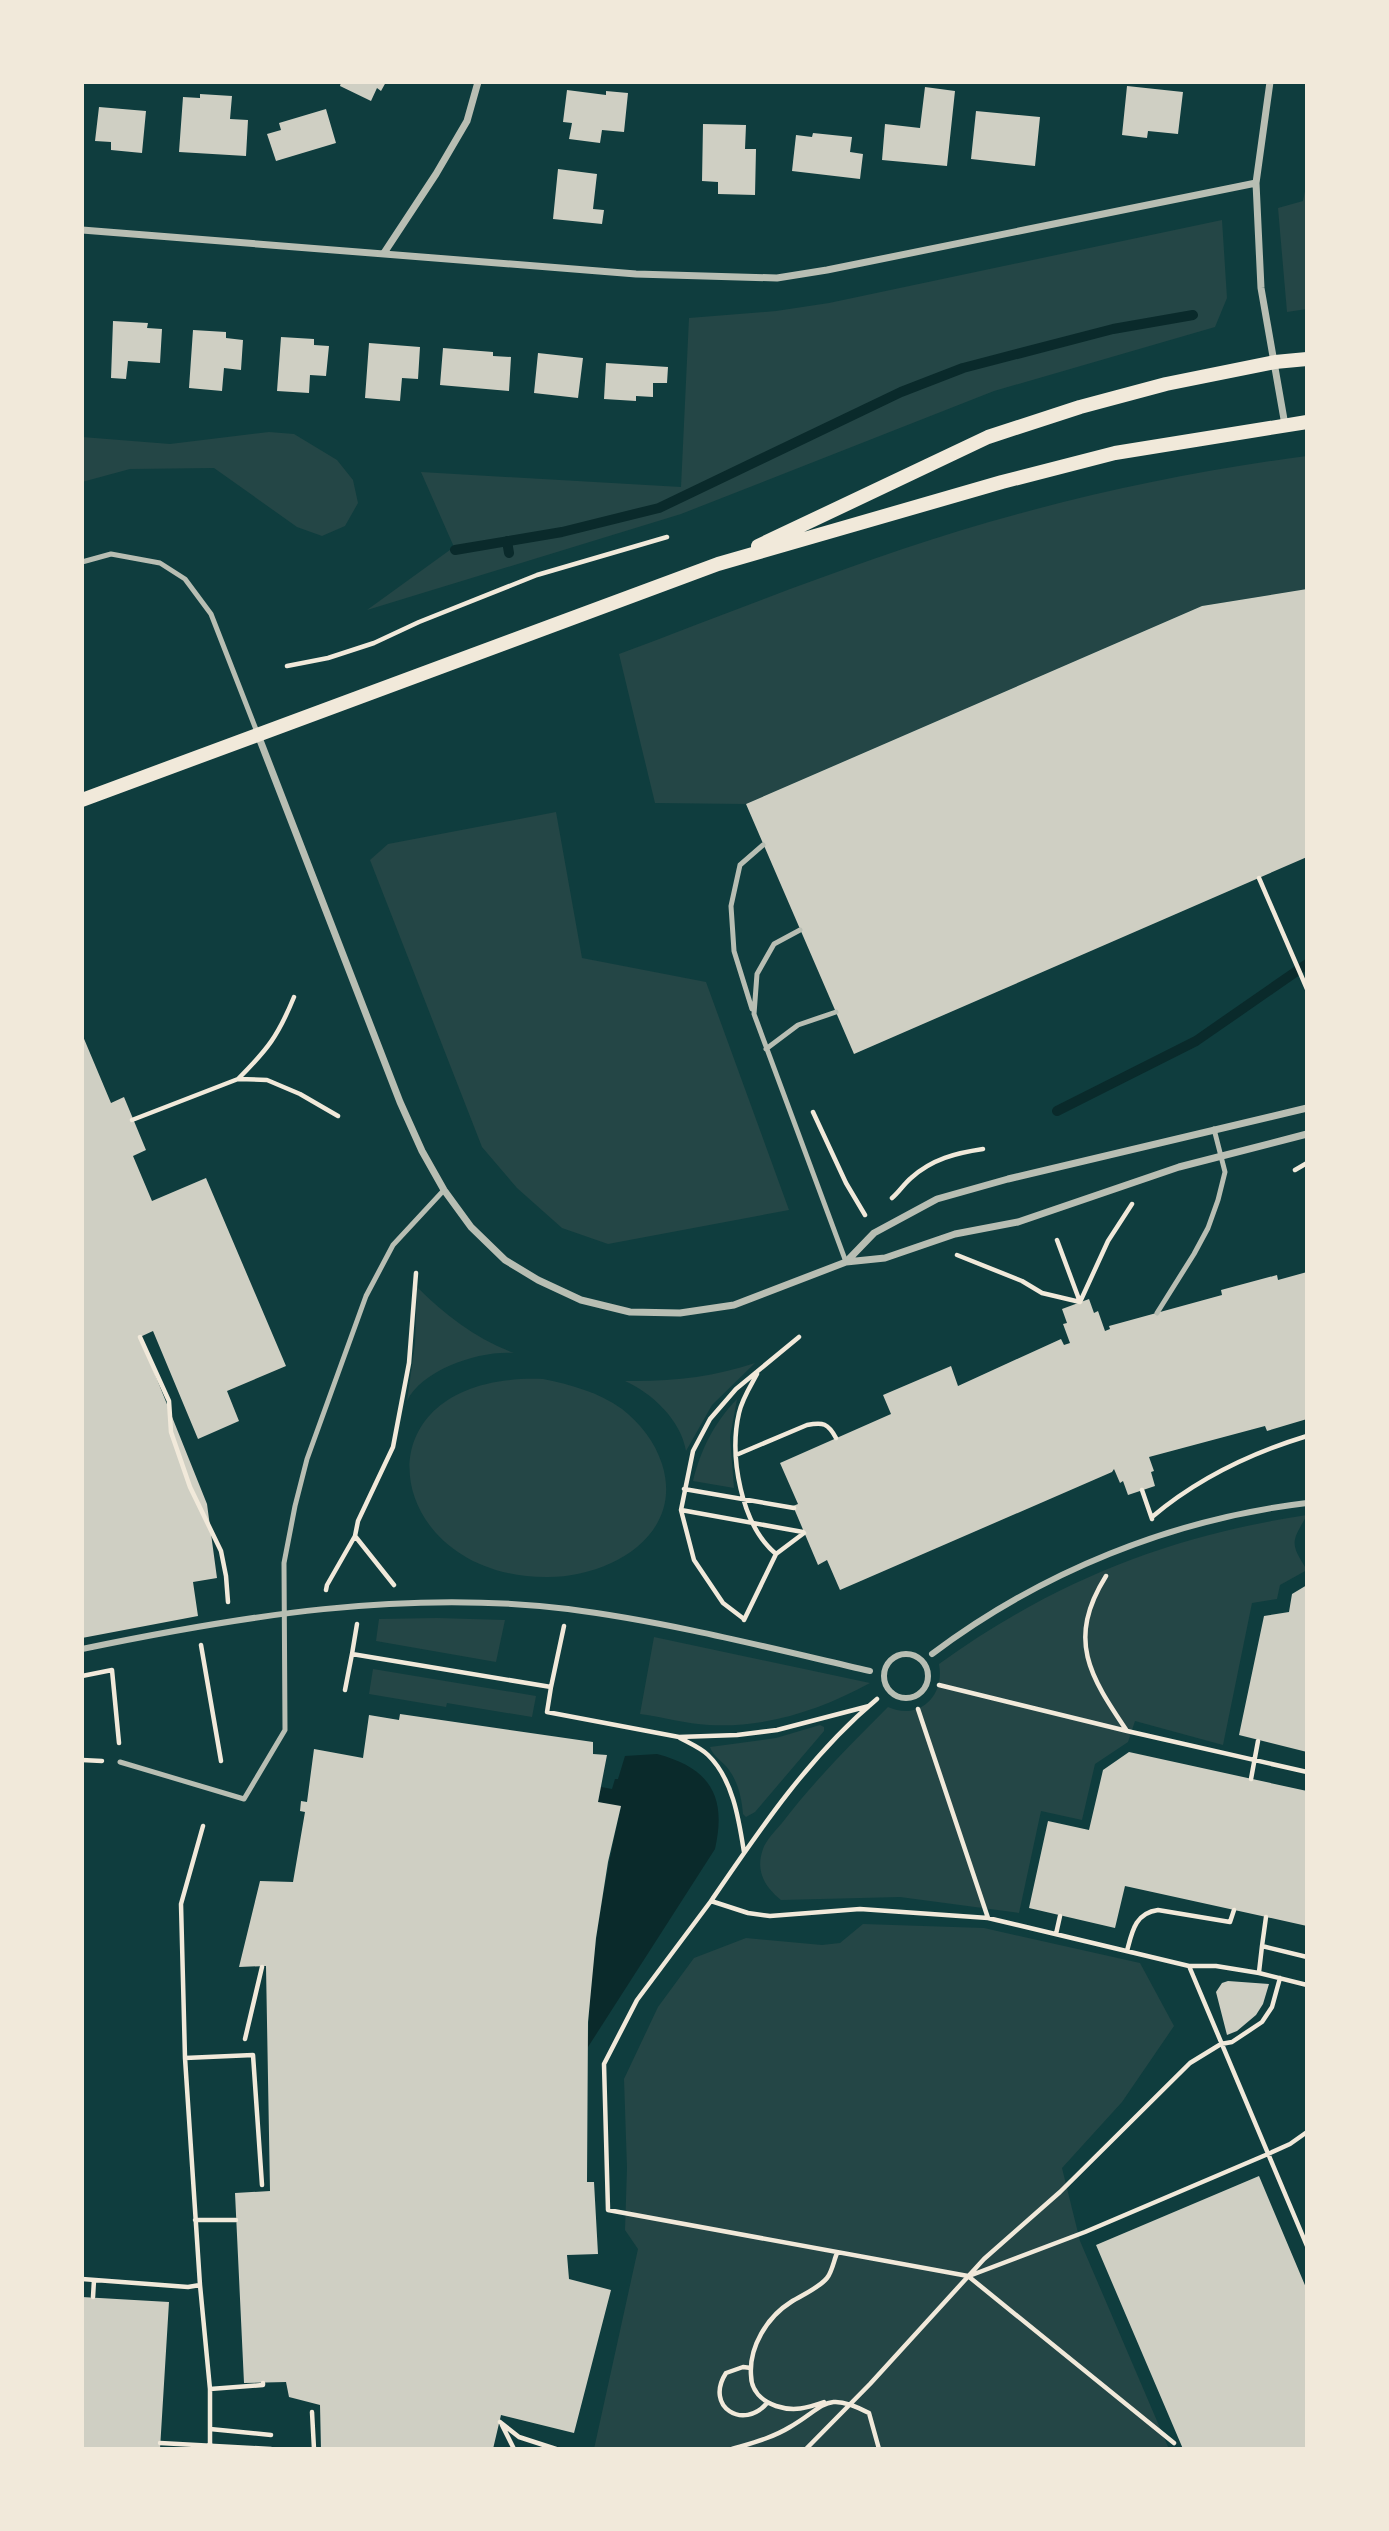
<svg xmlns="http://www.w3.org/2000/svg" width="1389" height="2531" font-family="Karla,sans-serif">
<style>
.green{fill:#244646}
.water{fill:#0a2a2b}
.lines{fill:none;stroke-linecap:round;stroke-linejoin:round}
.stream{stroke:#0a2a2b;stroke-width:10}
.building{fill:#cfcfc3}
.path{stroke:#f1e9da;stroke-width:4.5}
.service{stroke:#b8beb3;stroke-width:5}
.pedestrian{stroke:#b8beb3;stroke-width:6}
.minor{stroke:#b8beb3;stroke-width:7}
.secondary{stroke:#f1e9da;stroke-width:14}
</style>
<rect width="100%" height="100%" fill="#0f3d3e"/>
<!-- green -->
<path class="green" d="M 1307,181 L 1307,309 L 1287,312 L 1278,208 L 1303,201 Z
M 1222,220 L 1227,298 L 1215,327 L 994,391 L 681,514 L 367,610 L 454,547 L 421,472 L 681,487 L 689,318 L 776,311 L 829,303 Z
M 269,432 L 294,434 L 337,460 L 353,480 L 358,503 L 345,526 L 322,536 L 297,527 L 214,468 L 130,469 L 82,482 L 82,437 L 170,444 Z
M 1307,456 L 1307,589 L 1202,606 L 746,804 L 655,803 L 619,654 C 742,608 864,558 989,522 C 1094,492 1199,470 1307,456 Z
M 556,812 L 582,958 L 706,982 L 789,1210 L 608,1244 L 562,1228 L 517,1188 L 482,1147 L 370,860 L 388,844 Z
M 417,1287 C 445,1315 476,1339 514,1353 C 481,1350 422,1369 407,1401 L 415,1344 Z
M 755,1363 L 712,1405 L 686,1451 C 681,1420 652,1393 625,1381 C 670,1382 713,1377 755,1363 Z
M 543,1379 C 572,1385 598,1392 622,1409 C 640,1423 655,1442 662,1464 C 685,1536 608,1578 546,1577 C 381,1577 349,1372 543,1379 Z
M 737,1399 L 730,1437 L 734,1488 L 693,1481 C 701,1449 714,1423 737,1399 Z
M 1307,1515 C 1292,1542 1289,1542 1307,1570 L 1280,1585 L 1277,1599 L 1252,1603 L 1223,1745 L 1135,1721 L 1128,1742 L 1095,1764 L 1082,1820 L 1041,1811 L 1019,1913 L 900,1897 L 781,1900 C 765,1887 755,1871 763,1849 C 766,1840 776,1830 782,1823 C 814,1781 851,1744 888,1707 C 919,1721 945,1696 939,1664 C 1053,1582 1168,1536 1307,1515 Z
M 437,1618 L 505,1620 L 496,1662 L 376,1641 L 379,1619 Z
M 654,1637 L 870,1683 C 820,1710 767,1728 709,1725 C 686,1724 663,1717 640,1714 Z
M 373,1669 L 536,1696 L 532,1717 L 447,1703 L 446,1707 L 369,1694 Z
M 820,1725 L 824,1727 L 824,1731 L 755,1812 L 746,1817 L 743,1814 C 742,1799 738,1782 729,1770 C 723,1761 713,1757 710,1747 L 776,1738 Z
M 863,1924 L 984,1928 L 1140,1963 L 1174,2026 L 1122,2102 L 1062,2168 L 1080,2241 L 1169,2449 L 594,2449 L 638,2249 L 625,2230 L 627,2168 L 624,2079 L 658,2007 L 694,1958 L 746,1938 L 822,1945 L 840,1943 Z"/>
<!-- water -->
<path class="water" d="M 657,1754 C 710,1768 727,1796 715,1849 L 588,2047 C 589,1966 603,1886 621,1807 L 598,1802 L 601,1787 L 612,1789 L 615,1779 L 618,1779 L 625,1756 Z"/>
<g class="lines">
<!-- stream -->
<path class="stream" d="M 507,541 L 509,553
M 455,550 L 562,532 L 659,508 L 901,392 L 963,368 L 1113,329 L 1193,315
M 1057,1111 L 1196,1041 L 1307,964"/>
</g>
<!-- building -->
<path class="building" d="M 341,82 L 386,82 L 381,91 L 377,88 L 371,101 L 340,86 Z
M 1127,86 L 1183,92 L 1178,134 L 1148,131 L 1147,138 L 1122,135 Z
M 925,87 L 955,91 L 947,166 L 882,160 L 885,124 L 920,128 Z
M 567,90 L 606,95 L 606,91 L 628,93 L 624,132 L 602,130 L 600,143 L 569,139 L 572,123 L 563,122 Z
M 200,94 L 232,96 L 230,119 L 248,120 L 246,156 L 179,152 L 183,97 L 200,98 Z
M 99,107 L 146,111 L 142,153 L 111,150 L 111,142 L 95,141 Z
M 326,109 L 336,143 L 276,161 L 267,134 L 281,130 L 279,123 Z
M 976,111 L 1040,117 L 1035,166 L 971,159 Z
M 703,124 L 746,125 L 745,149 L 756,149 L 755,195 L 718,194 L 718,182 L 702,181 Z
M 813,133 L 852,137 L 850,152 L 863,154 L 860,179 L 792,171 L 796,135 L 812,137 Z
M 558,169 L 597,174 L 593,209 L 604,210 L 602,224 L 553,219 Z
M 113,321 L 148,323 L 147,328 L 162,329 L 160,363 L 128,361 L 126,379 L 111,378 Z
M 193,330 L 226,332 L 226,338 L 243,340 L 241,370 L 224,368 L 222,391 L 189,388 Z
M 281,337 L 314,339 L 314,345 L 329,346 L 326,376 L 310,375 L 309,393 L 277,391 Z
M 369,343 L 420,347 L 418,379 L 402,378 L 400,401 L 365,398 Z
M 443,348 L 493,352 L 493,356 L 511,357 L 509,391 L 440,385 Z
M 538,353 L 583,358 L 578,398 L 534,393 Z
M 606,363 L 668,367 L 667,383 L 653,383 L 653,397 L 636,396 L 636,401 L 604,399 Z
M 1307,589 L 1307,857 L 854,1054 L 746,804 L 1202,606 Z
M 82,1034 L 111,1103 L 124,1097 L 146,1150 L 133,1156 L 152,1201 L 206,1178 L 286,1366 L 227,1391 L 239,1421 L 198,1439 L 153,1331 L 140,1337 L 207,1504 L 217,1578 L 193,1582 L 198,1616 L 82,1638 Z
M 1307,1272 L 1307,1419 L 1267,1431 L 1265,1426 L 1149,1457 L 1154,1471 L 1151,1472 L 1155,1486 L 1128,1495 L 1123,1481 L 1120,1483 L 1114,1469 L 1112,1472 L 840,1590 L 827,1560 L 818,1565 L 793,1506 L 798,1504 L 780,1463 L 891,1414 L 883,1395 L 951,1366 L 958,1386 L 1061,1339 L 1064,1345 L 1070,1343 L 1063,1324 L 1067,1323 L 1062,1309 L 1089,1299 L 1094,1313 L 1098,1311 L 1105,1331 L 1110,1329 L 1109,1326 L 1222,1295 L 1221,1290 L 1277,1275 L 1278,1280 Z
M 1307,1585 L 1307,1752 L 1239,1735 L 1264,1616 L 1289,1612 L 1292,1594 Z
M 400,1714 L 593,1742 L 593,1754 L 607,1755 L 598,1802 L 621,1806 L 608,1862 L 596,1938 L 588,2022 L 587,2182 L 594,2182 L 598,2254 L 567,2255 L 569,2279 L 611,2290 L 574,2433 L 501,2415 L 493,2449 L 321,2449 L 320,2405 L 289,2397 L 286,2382 L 244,2383 L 235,2193 L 270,2191 L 266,1966 L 239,1967 L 260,1881 L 293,1882 L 305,1812 L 300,1811 L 301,1801 L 307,1802 L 314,1749 L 363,1758 L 369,1715 L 399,1720 Z
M 1129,1752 L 1307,1791 L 1307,1926 L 1125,1886 L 1115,1928 L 1029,1908 L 1048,1821 L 1089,1830 L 1103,1770 Z
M 1228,1981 L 1269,1984 L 1263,2004 L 1256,2015 L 1237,2031 L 1227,2035 L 1216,1992 L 1222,1983 Z
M 1259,2176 L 1307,2290 L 1307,2449 L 1183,2449 L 1096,2245 Z
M 82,2297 L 169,2302 L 160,2449 L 82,2449 Z"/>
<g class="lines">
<!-- path -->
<path class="path" d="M 287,666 L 328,658 L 374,643 L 419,622 L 537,575 L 667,537
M 1259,878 L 1307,989
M 238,1079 C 268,1049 278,1036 294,997
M 813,1112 L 846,1183 L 865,1215
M 132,1120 L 238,1079 L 267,1080 L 300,1094 L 338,1116
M 1295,1170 L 1307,1163
M 892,1198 C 899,1192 904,1184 911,1178 C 932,1159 956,1153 983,1149
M 1057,1240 L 1080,1302
M 957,1255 L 1022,1281 L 1042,1293 L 1080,1302
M 1080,1302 L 1108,1241 L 1132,1204
M 140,1337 L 169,1401 L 171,1432 L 190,1487 L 221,1551 L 226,1576 L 228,1602
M 757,1374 C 750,1387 742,1399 739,1413 C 729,1456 741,1525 776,1554
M 736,1455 L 807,1425 C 823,1422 828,1423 836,1438
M 684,1489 L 794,1508
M 1142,1490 L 1152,1519
M 681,1510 L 803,1532
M 1152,1517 C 1197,1479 1251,1453 1307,1436
M 355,1536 L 394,1585
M 1106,1576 C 1066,1640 1090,1676 1127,1731
M 326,1590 L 327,1585 L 355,1536 L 358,1521 L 393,1447 L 409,1363 L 416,1273
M 744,1619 L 723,1603 L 694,1560 L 681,1510 L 693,1451 L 710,1419 L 736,1389 L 799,1337
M 744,1620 L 776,1554 L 804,1533
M 201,1645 L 221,1761
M 352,1654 L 357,1624
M 82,1676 L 112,1670 L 119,1743
M 939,1685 L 1127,1731 L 1307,1772
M 551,1687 L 564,1626
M 345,1690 L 352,1654 L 551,1687 L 547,1712 L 679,1737 L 737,1735 L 777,1730 L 869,1706
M 918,1709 L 988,1918
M 680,1738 C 689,1743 701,1748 708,1755 C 733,1779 739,1820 744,1852
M 82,1760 L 102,1761
M 1251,1779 L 1258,1741
M 711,1901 C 760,1829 810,1755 877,1699
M 1056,1934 L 1060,1916
M 1262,1946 L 1266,1917
M 1127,1951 C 1132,1932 1135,1913 1158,1910 L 1230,1922 L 1234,1910
M 1189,1966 L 1307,2246
M 1259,1972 L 1262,1946 L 1307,1957
M 245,2039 L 262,1967
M 185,2058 L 253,2055 L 262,2185
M 195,2220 L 236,2220
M 969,2276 L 1085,2232 L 1268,2154 L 1290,2144 L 1307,2132
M 82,2279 L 188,2287 L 200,2285 L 210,2389 L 210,2449
M 200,2285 L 185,2058 L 181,1904 L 203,1826
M 93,2297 L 94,2280
M 751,2368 L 743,2367 L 726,2373 C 704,2407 744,2431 767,2403
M 210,2389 L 263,2385 L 263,2383
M 824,2402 C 807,2408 794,2412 776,2406 C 762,2401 751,2391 751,2375 C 749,2347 767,2317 791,2302 C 802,2295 819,2288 827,2278 C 832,2272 834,2260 837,2253
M 312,2412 L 314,2449
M 500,2422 L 519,2437 L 556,2449
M 502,2425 L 514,2449
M 210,2429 L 271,2435
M 160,2443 L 271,2449
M 1174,2443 L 968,2276 L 608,2210 L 604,2064 L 637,2000 L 711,1901 L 748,1913 L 770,1916 L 860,1909 L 988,1918 L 1189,1966 L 1216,1966 L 1259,1973 L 1307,1985
M 732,2449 C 752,2443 772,2438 790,2427 C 825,2407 825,2390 869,2413 L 879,2449
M 806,2449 L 870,2384 L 984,2259 L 1060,2192 L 1190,2063 L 1221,2044 L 1232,2042 L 1262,2022 L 1272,2007 L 1280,1978"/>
<!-- service -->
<path class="service" d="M 82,562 L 111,554 L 160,563 L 185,579 L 211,614 L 257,732
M 800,930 L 774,944 L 757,974 L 754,1014 L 846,1262
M 752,1009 L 734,951 L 731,906 L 740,865 L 763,845
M 766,1049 L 798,1025 L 836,1012
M 1157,1313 L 1194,1254 L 1208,1228 L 1218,1200 L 1225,1172 L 1214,1129
M 120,1762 L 244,1799 L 285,1730 L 284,1563 L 295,1506 L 307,1459 L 366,1296 L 393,1245 L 444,1190"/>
<!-- pedestrian -->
<path class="pedestrian" d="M 82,1649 C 241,1616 405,1589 568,1609 C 669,1622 770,1648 870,1671
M884 1676a22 22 0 1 1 44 0a22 22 0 1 1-44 0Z
M 932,1654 C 1041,1572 1172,1519 1307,1503"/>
<!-- minor -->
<path class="minor" d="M 1270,82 L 1256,183 L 1261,288 L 1285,425
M 82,230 L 636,274 L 777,278 L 827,270 L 1256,183
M 384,253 L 436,174 L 467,121 L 478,82
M 258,735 L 400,1102 L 422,1151 L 444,1190 L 471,1227 L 505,1260 L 538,1280 L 581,1300 L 630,1312 L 680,1313 L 734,1305 L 846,1262 L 885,1258 L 955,1234 L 1018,1222 L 1179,1167 L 1307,1134
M 847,1261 L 874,1233 L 937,1199 L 1008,1179 L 1307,1108"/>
<!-- secondary -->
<path class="secondary" d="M 758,546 L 988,437 L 1080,407 L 1166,384 L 1275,362 L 1307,359
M 82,800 L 718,564 L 1002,482 L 1115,453 L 1307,422"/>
</g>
<!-- border -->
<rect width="1389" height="2531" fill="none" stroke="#f1e9da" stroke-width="168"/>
</svg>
